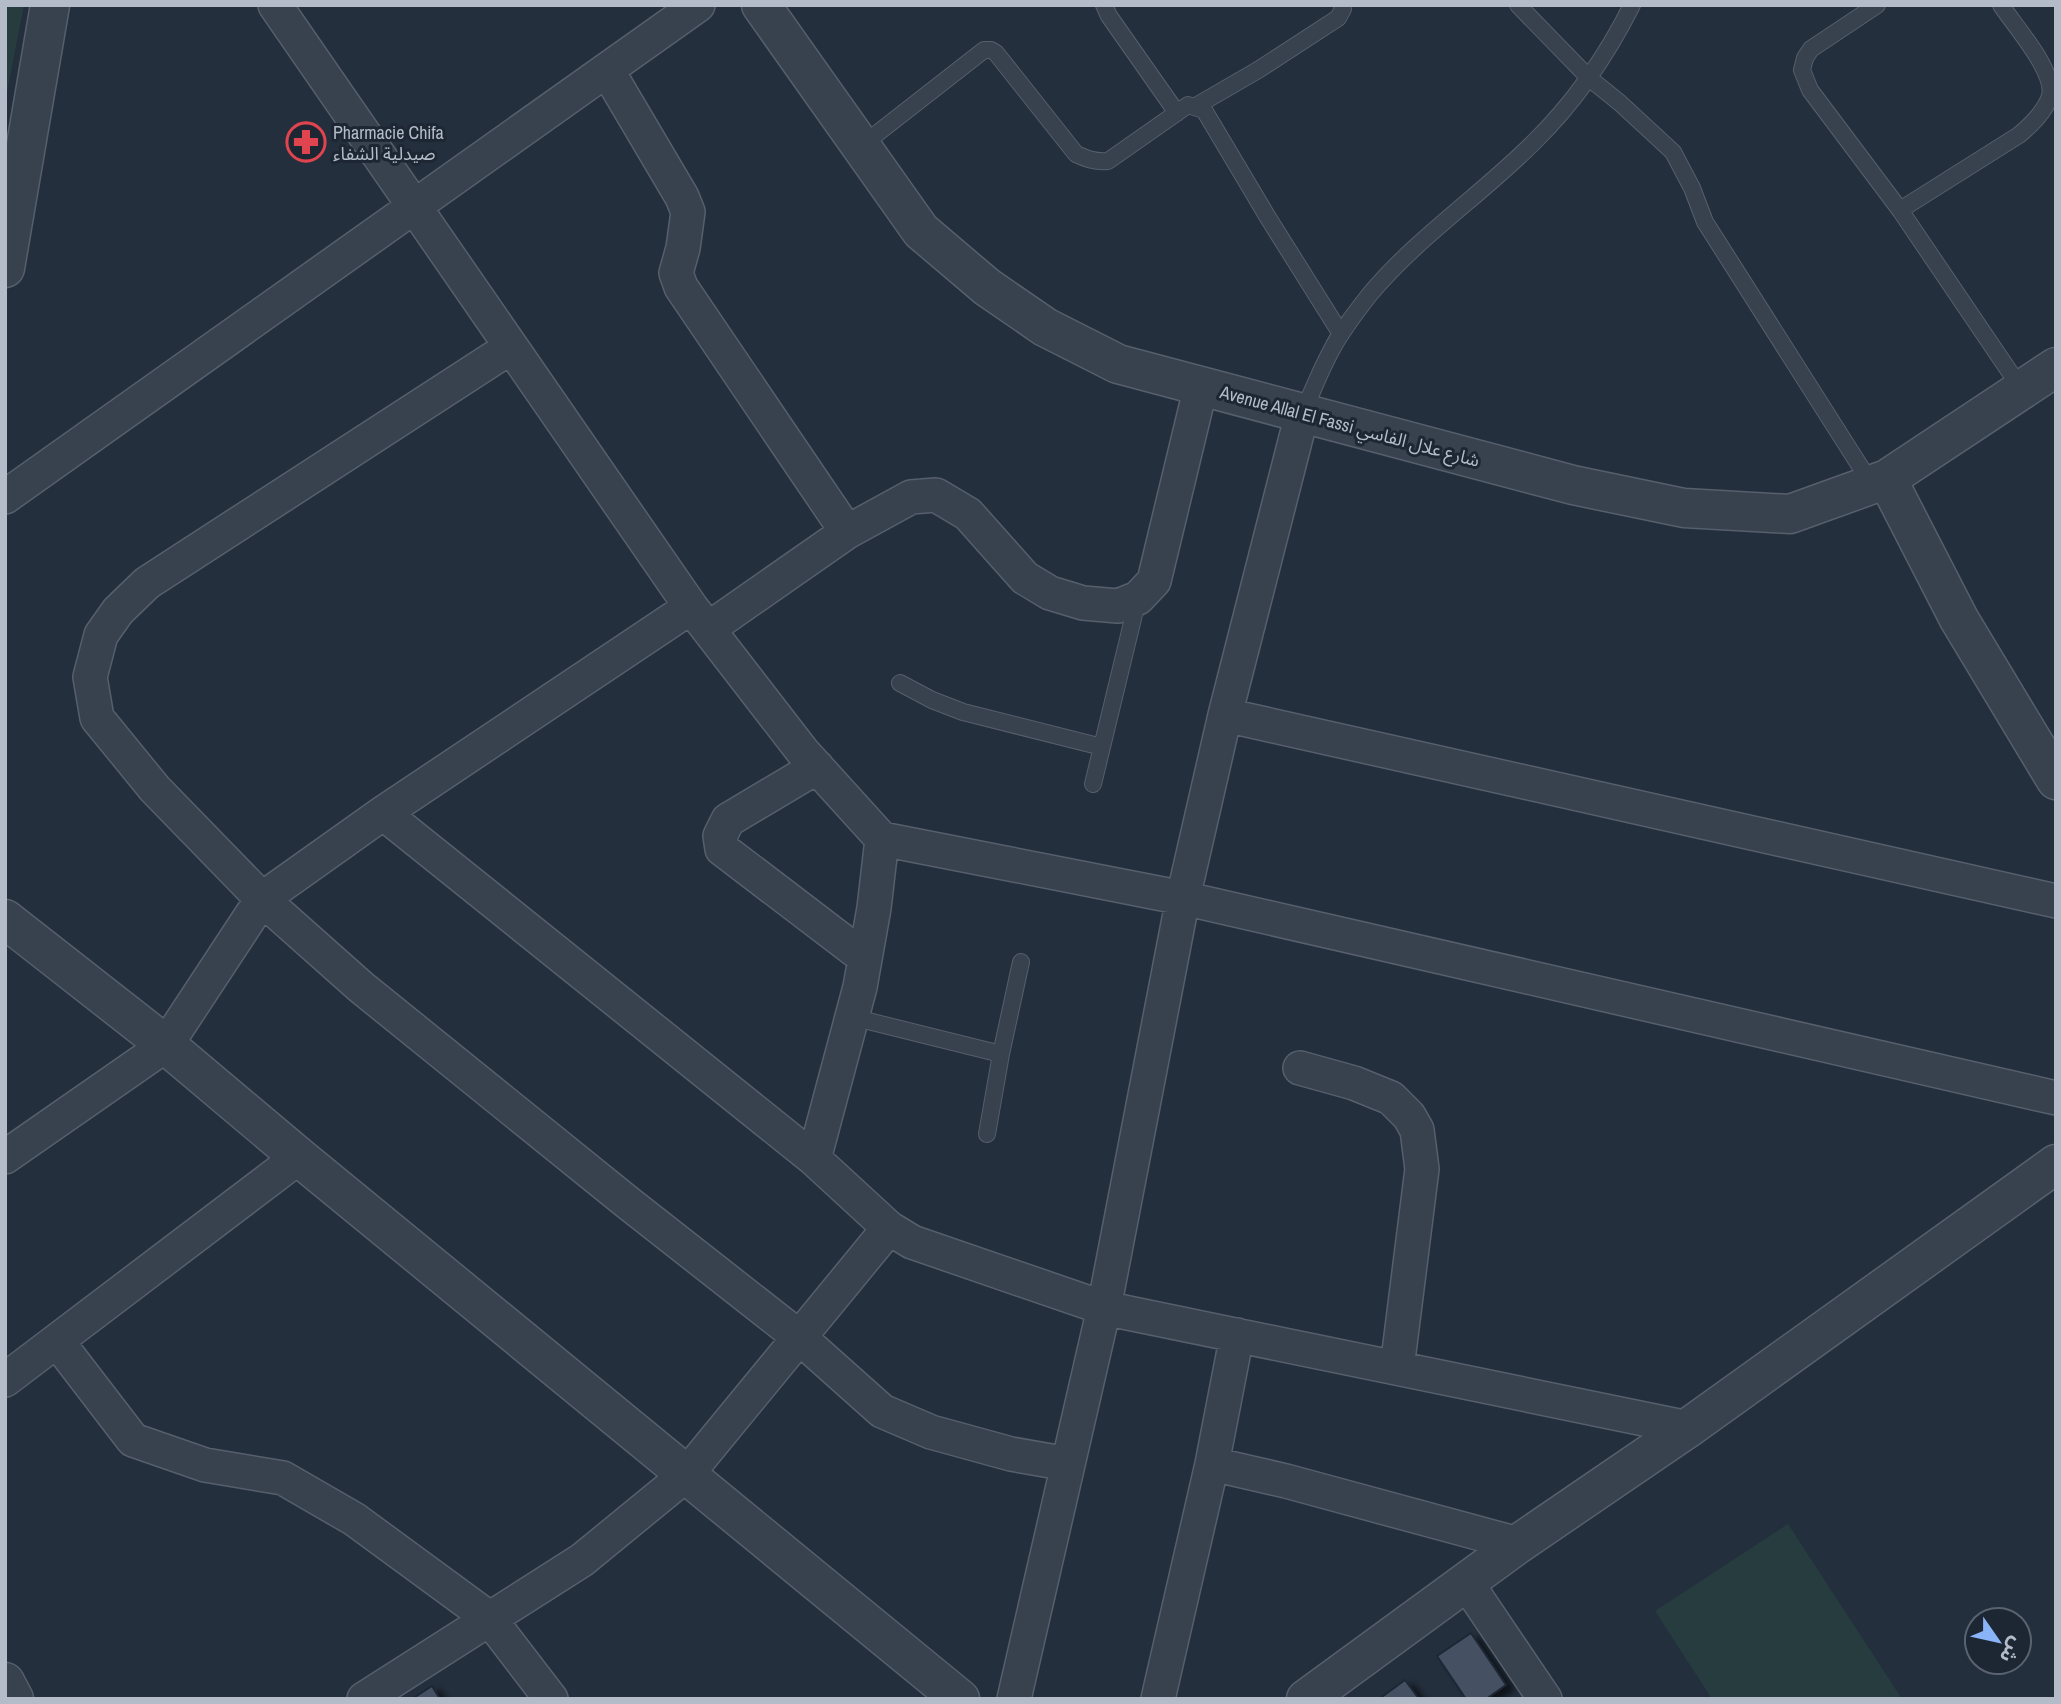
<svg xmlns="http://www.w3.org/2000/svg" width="2061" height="1704" font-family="'Archivo Narrow','Noto Sans Arabic',sans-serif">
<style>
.green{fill:#263c3f}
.building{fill:#455162;stroke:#1f2835;stroke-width:2;filter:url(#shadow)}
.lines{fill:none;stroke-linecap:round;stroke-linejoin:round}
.service-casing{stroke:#565f6c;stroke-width:18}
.minor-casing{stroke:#565f6c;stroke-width:36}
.tertiary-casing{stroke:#565f6c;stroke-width:41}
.service{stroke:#38414e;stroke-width:16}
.minor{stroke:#38414e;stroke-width:33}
.tertiary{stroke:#38414e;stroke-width:38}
.labels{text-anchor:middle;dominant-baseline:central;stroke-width:6;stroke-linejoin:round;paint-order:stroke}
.poi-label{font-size:18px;fill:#b4bcc9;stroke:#1d2633;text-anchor:start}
.street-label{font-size:18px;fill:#b4bcc9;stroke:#1d2633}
</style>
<defs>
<filter id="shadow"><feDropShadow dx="8" dy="4.5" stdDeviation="3.5" flood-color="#0009"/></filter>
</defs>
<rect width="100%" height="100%" fill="#242f3e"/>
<!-- green -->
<path class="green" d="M 5,5 L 24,5 L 5,102 Z
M 1788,1524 L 1902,1699 L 1712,1699 L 1655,1611 Z"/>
<!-- building -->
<path class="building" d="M 1471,1633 L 1506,1685 L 1486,1699 L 1466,1699 L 1437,1656 Z
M 1405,1680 L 1419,1699 L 1379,1699 Z
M 432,1686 L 440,1699 L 412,1699 Z"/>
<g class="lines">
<!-- service casing -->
<g class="service-casing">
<path id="service" d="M 1104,5 L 1109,16 L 1177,113
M 1518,5 L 1589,78 L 1620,103 L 1673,152 L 1692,188 L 1705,222 L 1872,485
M 1877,5 L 1811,49 L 1805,58 L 1802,70 L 1810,90 L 1900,210 L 2022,390
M 1196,106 L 1258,70 L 1338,18 L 1343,9 L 1342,5
M 861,146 L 984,50 L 991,50 L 996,53 L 1076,154 C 1087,159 1095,162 1108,161 L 1188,105 L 1204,110 L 1267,216 L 1341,334
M 1900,210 L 2019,135 C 2031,125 2045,112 2050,96 C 2056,72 2014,25 2001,5
M 1302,414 C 1312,393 1320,371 1331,351 C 1341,331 1356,312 1370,294 C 1418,237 1481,195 1533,143 C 1574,103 1607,55 1632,5
M 900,683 L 932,700 L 963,712 L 1102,747
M 1093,784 L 1138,598
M 852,1017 L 1001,1054 L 1021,962
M 987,1134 L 1001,1054"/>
</g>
<!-- minor casing -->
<g class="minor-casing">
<path id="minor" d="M 275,5 L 691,607 L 803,752 L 882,839 L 1183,898 L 2056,1098
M 607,70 L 682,197 L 688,212 L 683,248 L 676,273 L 681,287 L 847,532
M 511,347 L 147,583 L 118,611 L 101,635 L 90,677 L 97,718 L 155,789 L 262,899 L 361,987 L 627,1202 L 799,1337 L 882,1411 L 931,1432 L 1011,1454 L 1068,1464
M 5,497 L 698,5
M 708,629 L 847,532 L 911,497 L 936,495 L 968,514 L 1025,578 L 1050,593 L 1083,603 L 1118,606 L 1138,598 L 1154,581 L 1201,386
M 1225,715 L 2056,901
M 817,767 L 728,820 L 720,836 L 722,849 L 865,958
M 383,813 L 814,1159 L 889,1228 L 912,1242 L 1104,1308 L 1688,1428
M 1300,1068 L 1354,1083 L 1391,1098 L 1409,1116 L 1417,1130 L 1422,1169 L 1397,1368
M 5,1157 L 166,1045 L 262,899 L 383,813 L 691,607
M 814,1159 L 860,987 L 874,908 L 882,839
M 1237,1335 L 1212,1464 L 1286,1481 L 1518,1544
M 57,1341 L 133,1440 L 205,1465 L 283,1478 L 354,1519 L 489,1618 L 551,1699
M 5,1380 L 299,1157
M 1466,1582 L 1545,1699
M 364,1699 L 582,1560 L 687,1474 L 889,1228
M 1014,1699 L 1104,1308 L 1183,898 L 1225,715 L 1302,414
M 1158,1699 L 1212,1464"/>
</g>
<!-- tertiary casing -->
<g class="tertiary-casing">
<path id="tertiary" d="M 761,5 L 921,231 L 987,287 L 1045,327 L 1118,364 L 1573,485 L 1684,508 L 1790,514 L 1887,479 L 2056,367
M 5,268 L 50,5
M 1887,479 L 1959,619 L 2056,780
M 5,919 L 166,1045 L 299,1157 L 960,1699
M 5,1682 L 14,1699
M 1306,1699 L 1518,1544 L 1688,1428 L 2056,1164"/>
</g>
<!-- service -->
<use href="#service" class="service"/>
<!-- minor -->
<use href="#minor" class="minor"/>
<!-- tertiary -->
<use href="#tertiary" class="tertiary"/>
</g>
<!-- icons -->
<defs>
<g id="pharmacy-ring" transform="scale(2.0125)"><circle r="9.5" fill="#1d2633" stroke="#e0444e" stroke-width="1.5"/><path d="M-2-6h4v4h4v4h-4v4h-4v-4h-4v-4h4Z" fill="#e0444e"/></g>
</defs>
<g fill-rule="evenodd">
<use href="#pharmacy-ring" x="306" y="142"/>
</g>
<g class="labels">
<!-- poi labels -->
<g class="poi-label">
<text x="333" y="132">Pharmacie Chifa<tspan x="333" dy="21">صيدلية الشفاء</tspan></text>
</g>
<!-- street labels -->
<g class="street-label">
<text transform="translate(1350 426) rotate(15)">Avenue Allal El Fassi شارع علال الفاسي</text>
</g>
</g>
<!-- border -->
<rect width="2061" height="1704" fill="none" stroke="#b4bcc9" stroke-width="14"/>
<!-- north arrow -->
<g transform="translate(1998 1641) rotate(124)"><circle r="33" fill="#1d2633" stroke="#59626f" stroke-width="2"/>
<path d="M0-5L12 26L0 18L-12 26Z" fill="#8ab4f8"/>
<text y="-10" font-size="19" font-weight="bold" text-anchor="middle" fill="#b4bcc9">ش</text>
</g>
</svg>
